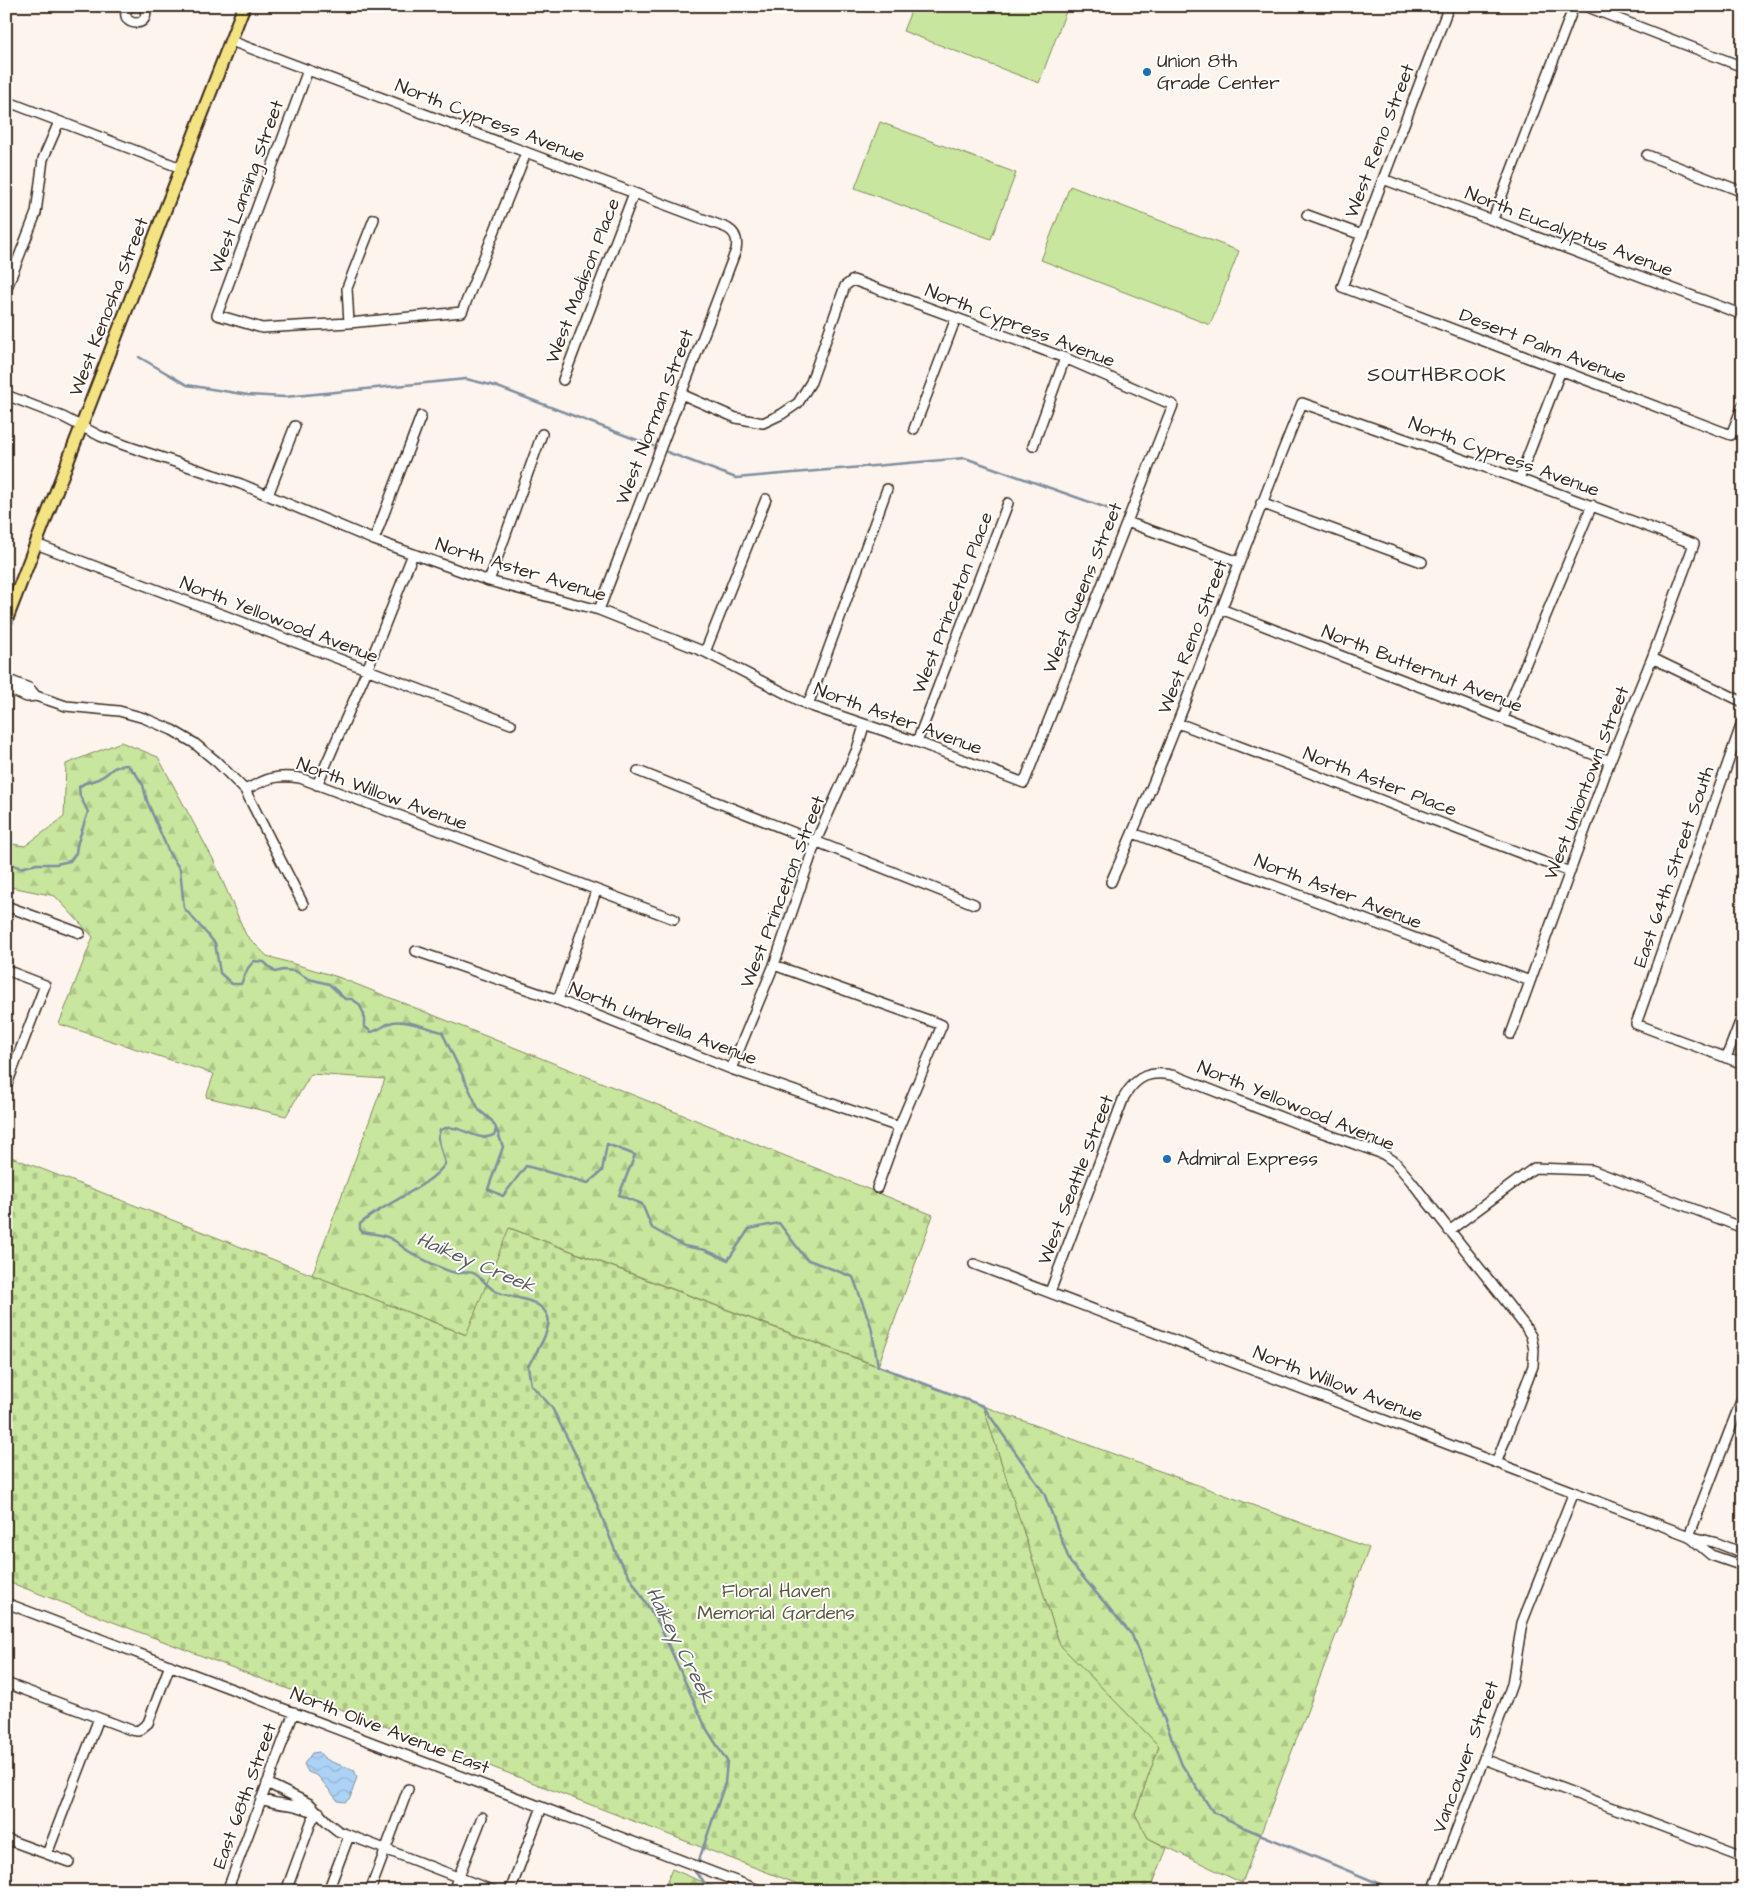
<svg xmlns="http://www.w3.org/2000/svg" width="1749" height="1897" font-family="'Architects Daughter',sans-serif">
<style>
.forest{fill:url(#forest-firs);stroke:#82885e}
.cemetery{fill:url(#cemetery-stones);stroke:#82885e}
.garden{fill:#c8e69d;stroke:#82885e}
.water{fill:url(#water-waves);stroke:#7f8f9f}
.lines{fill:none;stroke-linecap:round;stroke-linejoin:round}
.stream{stroke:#7f8f9f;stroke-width:2.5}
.minor-casing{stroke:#3b2a1e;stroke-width:12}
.major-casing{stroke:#3b2a1e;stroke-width:15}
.minor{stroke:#fff;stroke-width:9}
.major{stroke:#f4e382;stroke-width:11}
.poi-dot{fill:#1f6fb2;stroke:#fff;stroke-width:2}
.labels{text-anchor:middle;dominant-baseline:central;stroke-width:4;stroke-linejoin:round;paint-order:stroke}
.poi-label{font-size:19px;fill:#3b2a1e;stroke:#fff;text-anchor:start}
.street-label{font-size:19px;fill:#3b2a1e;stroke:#fff}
.park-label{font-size:19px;fill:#5e593e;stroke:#fff}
.neighbourhood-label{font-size:20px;letter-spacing:1px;fill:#3b2a1e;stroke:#fff}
.water-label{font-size:20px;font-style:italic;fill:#5d5c5e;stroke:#fff}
</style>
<defs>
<pattern id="forest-firs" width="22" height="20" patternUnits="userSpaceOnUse" patternTransform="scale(1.25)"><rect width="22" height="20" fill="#c8e69d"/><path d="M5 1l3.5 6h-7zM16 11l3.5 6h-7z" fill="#adc587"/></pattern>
<pattern id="cemetery-stones" width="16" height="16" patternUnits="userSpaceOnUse" patternTransform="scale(1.25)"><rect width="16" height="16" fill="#c8e69d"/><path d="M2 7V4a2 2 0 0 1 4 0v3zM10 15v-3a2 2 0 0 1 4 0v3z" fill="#adc587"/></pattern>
<pattern id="water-waves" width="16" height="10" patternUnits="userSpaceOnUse" patternTransform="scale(1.25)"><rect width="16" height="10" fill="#acd2f5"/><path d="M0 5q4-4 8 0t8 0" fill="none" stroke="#95b4d2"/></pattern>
</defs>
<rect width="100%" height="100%" fill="#fdf4ed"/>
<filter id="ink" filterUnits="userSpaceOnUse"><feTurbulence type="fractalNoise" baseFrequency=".02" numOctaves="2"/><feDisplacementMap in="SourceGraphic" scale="10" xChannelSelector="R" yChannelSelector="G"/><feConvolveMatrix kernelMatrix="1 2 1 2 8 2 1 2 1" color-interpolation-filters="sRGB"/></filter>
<g filter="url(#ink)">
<!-- forest -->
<path class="forest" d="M 121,742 L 158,757 L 213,859 L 246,935 L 267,956 L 338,977 L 933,1215 L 878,1366 L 510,1228 L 467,1335 L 312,1275 L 385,1079 L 311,1074 L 286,1116 L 206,1097 L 214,1074 L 59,1024 L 93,937 L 55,896 L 6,886 L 6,843 L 25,846 L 64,817 L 66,764 Z
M 983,1406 L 1369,1548 L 1242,1883 L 1148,1838 L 1135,1814 L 1159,1746 L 1060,1645 Z
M 672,1869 L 724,1891 L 663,1891 Z"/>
<!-- cemetery -->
<path class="cemetery" d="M 6,1155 L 466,1335 L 509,1228 L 983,1406 L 1060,1645 L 1159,1746 L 1135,1814 L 1148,1838 L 1167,1848 L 1150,1891 L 816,1891 L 6,1581 Z"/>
<!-- garden -->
<path class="garden" d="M 913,6 L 1068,6 L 1039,83 L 903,31 Z
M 880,122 L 1016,173 L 991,239 L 855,188 Z
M 1070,186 L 1239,251 L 1210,325 L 1041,260 Z"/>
<!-- water -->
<path class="water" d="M 319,1752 C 327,1764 342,1764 354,1770 L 357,1777 L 350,1798 L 345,1802 L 338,1801 L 318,1776 L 308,1772 L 304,1764 L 312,1753 Z"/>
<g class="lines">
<!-- stream -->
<path class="stream" d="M 139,357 L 187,385 L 248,395 L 285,397 L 466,379 L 495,386 L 653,446
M 667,452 L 736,478 L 965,458 L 1118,512
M 6,861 L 20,868 L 37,864 L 56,864 L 70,861 L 76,853 L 77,845 L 88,812 L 80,796 L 79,787 C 87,780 89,783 98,779 C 111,774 110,765 127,765 L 136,774 L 143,785 L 147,801 L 170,855 L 180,869 L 184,908 L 215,943 L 220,973 L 232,984 L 241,984 L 248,968 L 254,961 L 264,962 L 275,972 L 283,970 L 295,971 L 309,979 L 329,984 L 345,999 L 352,999 L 359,1004 L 364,1014 L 364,1026 L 371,1032 C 380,1030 385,1024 393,1022 C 405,1019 430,1029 442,1032 L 479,1110 L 492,1121 L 496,1128 L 495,1134 C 478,1146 459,1120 440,1130 L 438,1138 L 445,1164 C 430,1187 382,1204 360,1224 L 360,1229 L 362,1232 C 373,1234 385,1234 395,1241 C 398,1243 401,1246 404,1248 C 413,1255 445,1271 456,1273 C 462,1274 469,1270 475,1274 C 482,1278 488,1287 495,1291 C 511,1299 541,1297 548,1317 C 552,1329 535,1355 528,1366 L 531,1385 L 551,1406 L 584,1471 L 618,1558 L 659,1624 L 706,1728 L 727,1761 L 725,1783 L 695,1872 L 702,1879 L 709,1891
M 497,1130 L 503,1147 L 488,1189 L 503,1196 L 526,1166 L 588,1183 L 602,1171 L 607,1144 L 635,1155 L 619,1195 L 642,1204 L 652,1228 L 684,1246 L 705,1250 L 728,1260 L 749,1229 L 779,1223 L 806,1259 L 853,1277 L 871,1326 L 878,1366 L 983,1406 L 1044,1493 L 1070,1562 L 1132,1635 L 1182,1765 L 1213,1812 L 1245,1828 L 1397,1891"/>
<!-- minor casing -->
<g class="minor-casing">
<path id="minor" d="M 128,6 C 116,29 156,28 143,6
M 1449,6 L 1342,287 L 1731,435 L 1743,405
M 1585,6 L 1743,67
M 231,41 L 727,228 C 736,233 738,240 736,250 L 599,610
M 308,70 L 217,315 L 262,328 L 349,323 L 462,312 L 526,153
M 6,101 L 181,168
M 1647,155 L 1743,192
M 1383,179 L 1743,315
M 1307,215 L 1362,235
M 1493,219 L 1574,6
M 6,290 L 36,213 L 43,159 L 59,122
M 349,323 L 347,288 L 374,219
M 563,380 L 634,193
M 6,395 L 63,417 L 100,436 L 127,446 L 241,484 L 374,540 L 489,581 L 599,610 L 705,652 L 808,705 L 917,742 L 1024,783 L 1173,405 L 1065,358 L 853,280 L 845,286 L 811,382 L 798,403 L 782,414 L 763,423 L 736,418 L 681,394
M 914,429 L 956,318
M 1033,446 L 1065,358
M 1519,479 L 1561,370
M 268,495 L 295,426
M 1261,503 L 1422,562
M 1127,522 L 1239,562
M 374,540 L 421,416
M 36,544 L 511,724
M 489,581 L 542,434
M 1221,609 L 1610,761
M 705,652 L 766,499
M 1652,658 L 1743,702
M 6,679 L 29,688 L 36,696
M 6,688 L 27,697 L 36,696 L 66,706 L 119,711 L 144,718 L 172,730 L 194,743 L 217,762 L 245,790 L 303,904
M 808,705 L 887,489
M 1503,718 L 1592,505
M 1743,720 L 1636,1024 L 1743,1064
M 1178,723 L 1570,872
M 917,742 L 1008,503
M 638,771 L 974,904
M 317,785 L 367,670 L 413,554
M 245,790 C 266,779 275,774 300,778 L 674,919
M 1133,833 L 1530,981
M 1111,882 C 1181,725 1237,562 1302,403 L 1519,479 L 1694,544 L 1652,658 L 1610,761 L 1511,1034
M 6,906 L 80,933
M 416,951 L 558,1000 L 731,1069 L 899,1127
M 774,965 L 942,1025 L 899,1127 L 877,1188
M 6,970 L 45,985 L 6,1087
M 558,1000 L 596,891
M 1726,1058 L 1743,1014
M 731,1069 L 774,965 L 816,841 L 857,749 L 864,726
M 1449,1231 L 1534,1168 L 1592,1170 L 1743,1228
M 974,1264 L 1689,1536 L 1717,1543 L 1743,1553
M 1050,1292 L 1124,1097 C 1137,1075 1151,1070 1176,1076 L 1301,1125 L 1383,1154 L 1395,1162 L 1411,1181 L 1525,1326 L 1531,1336 L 1534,1350 L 1533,1366 L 1497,1461
M 1689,1536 L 1743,1396
M 1691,1538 L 1711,1555 L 1743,1566
M 6,1603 L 762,1891
M 6,1683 L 131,1730 L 138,1731 L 148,1723 L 170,1665
M 1484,1759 L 1743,1857
M 267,1783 L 310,1804 L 328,1823 L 338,1831 L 494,1891
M 261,1799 C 273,1803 278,1804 290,1805 C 299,1806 308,1811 319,1812
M 6,1839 L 69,1862
M 47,1854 L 99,1718
M 227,1891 L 294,1712
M 286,1891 L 312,1820 L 319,1812
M 328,1891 L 349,1836
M 370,1891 L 408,1789
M 453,1891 L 482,1817
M 510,1891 L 542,1807
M 1433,1891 L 1506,1701 L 1512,1684 L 1522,1623 L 1574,1492"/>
</g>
<!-- major casing -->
<g class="major-casing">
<path id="major" d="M 6,621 L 244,6"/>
</g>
<!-- minor -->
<use href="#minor" class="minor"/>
<!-- major -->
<use href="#major" class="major"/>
</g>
</g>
<!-- markers -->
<g class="poi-dot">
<circle cx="1147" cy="72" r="5"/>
<circle cx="1167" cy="1159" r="5"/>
</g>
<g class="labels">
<!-- poi labels -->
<g class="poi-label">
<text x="1157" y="61">Union 8th<tspan x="1157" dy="22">Grade Center</tspan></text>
<text x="1177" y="1159">Admiral Express</text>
</g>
<!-- street labels -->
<g class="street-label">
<text transform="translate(490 121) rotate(21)">North Cypress Avenue</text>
<text transform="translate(1380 141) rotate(-69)">West Reno Street</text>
<text transform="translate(247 187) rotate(-70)">West Lansing Street</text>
<text transform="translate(1569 232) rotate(21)">North Eucalyptus Avenue</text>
<text transform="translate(583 281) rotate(-69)">West Madison Place</text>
<text transform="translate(109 307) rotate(-69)">West Kenosha Street</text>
<text transform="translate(1020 326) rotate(21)">North Cypress Avenue</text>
<text transform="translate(1543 346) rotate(21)">Desert Palm Avenue</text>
<text transform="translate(655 417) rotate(-69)">West Norman Street</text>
<text transform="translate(1504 457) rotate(20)">North Cypress Avenue</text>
<text transform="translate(521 570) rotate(17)">North Aster Avenue</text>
<text transform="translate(1083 588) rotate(-68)">West Queens Street</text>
<text transform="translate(953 603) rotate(-69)">West Princeton Place</text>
<text transform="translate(279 620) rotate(21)">North Yellowood Avenue</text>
<text transform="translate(1193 637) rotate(-69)">West Reno Street</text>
<text transform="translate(1422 669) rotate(21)">North Butternut Avenue</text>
<text transform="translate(898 719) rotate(20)">North Aster Avenue</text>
<text transform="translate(1380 782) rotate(21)">North Aster Place</text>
<text transform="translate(1587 783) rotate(-69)">West Uniontown Street</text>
<text transform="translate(382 794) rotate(20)">North Willow Avenue</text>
<text transform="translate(1674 867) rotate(-71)">East 64th Street South</text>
<text transform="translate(783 892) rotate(-69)">West Princeton Street</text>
<text transform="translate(1338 892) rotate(21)">North Aster Avenue</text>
<text transform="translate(663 1024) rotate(21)">North Umbrella Avenue</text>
<text transform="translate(1296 1106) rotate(22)">North Yellowood Avenue</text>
<text transform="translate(1076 1180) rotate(-69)">West Seattle Street</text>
<text transform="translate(1338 1384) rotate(21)">North Willow Avenue</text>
<text transform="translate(390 1731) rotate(21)">North Olive Avenue East</text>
<text transform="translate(1466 1757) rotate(-70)">Vancouver Street</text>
<text transform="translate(245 1796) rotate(-70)">East 68th Street</text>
</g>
<!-- park labels -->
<g class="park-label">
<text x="776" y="1591">Floral Haven<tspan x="776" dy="22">Memorial Gardens</tspan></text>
</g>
<!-- neighbourhood labels -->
<g class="neighbourhood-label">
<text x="1437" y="375">SOUTHBROOK</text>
</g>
<!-- water labels -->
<g class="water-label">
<text transform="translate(476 1263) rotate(23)">Haikey Creek</text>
<text transform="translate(680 1645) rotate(63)">Haikey Creek</text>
</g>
</g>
<!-- margin -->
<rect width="1749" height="1897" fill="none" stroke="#fff" stroke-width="25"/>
<rect x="12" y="12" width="1724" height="1872" fill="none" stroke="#3b2a1e" stroke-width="2" filter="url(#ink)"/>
</svg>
